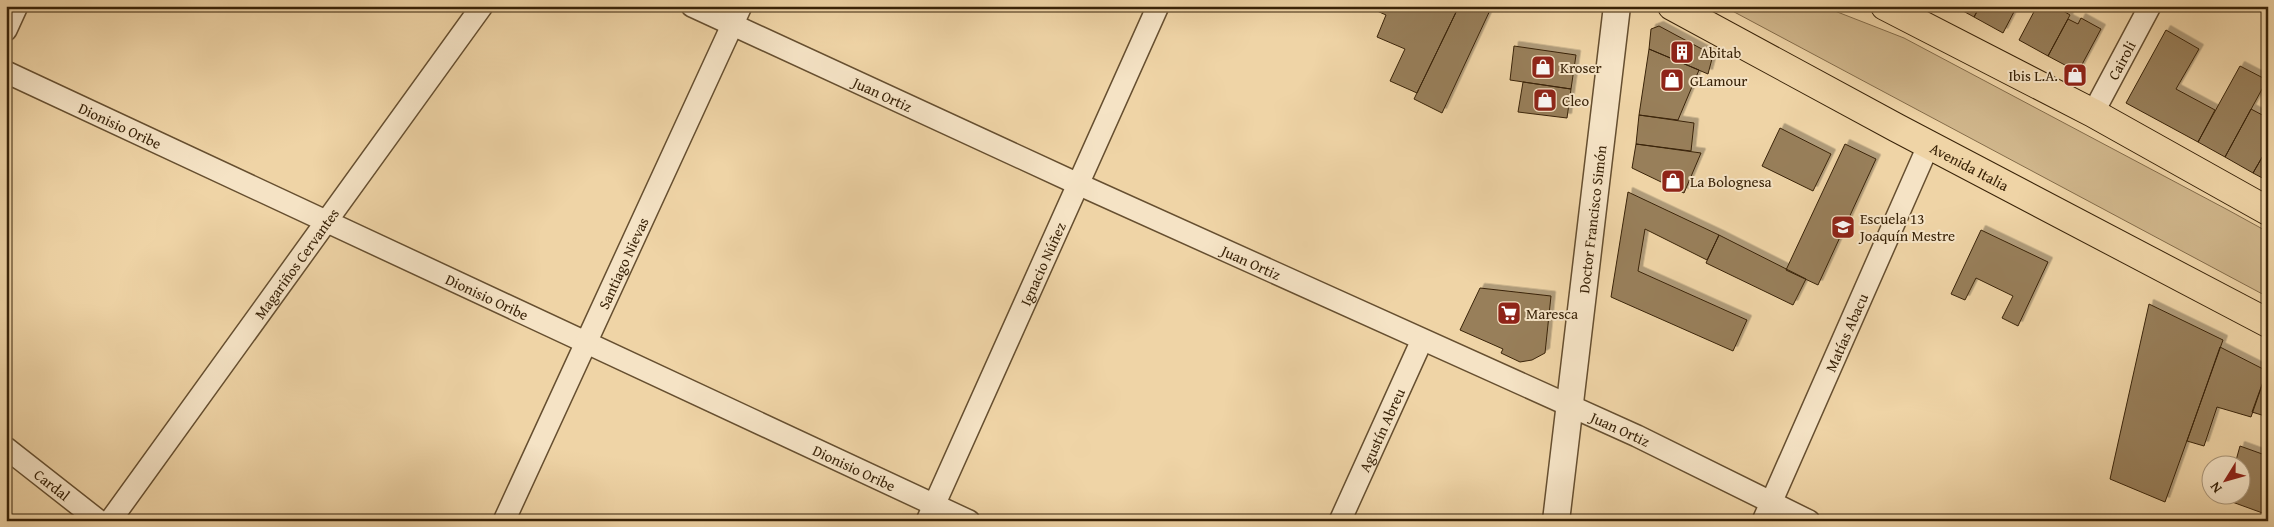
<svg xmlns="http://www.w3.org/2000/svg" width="2274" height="527" font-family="'Gentium Book Plus',serif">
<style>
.green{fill:#d0b68b;stroke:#846c4a}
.building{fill:#987f5a;stroke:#392308;filter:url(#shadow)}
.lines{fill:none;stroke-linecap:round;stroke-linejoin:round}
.minor-casing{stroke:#664f30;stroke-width:24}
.tertiary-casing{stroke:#664f30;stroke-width:29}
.primary-casing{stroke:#392308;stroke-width:30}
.minor{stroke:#f5e3c5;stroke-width:21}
.tertiary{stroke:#f5e3c5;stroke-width:26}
.primary{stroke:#efd4a6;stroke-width:28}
.labels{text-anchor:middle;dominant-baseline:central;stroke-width:4;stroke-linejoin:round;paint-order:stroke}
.poi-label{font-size:15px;fill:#392308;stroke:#f5e3c5;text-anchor:start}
.street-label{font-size:15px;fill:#392308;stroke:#f5e3c5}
</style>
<defs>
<filter id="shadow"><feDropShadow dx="4.5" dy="-4.5" stdDeviation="0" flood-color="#0004"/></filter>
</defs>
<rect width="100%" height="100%" fill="#efd4a6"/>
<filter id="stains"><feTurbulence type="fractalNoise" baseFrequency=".004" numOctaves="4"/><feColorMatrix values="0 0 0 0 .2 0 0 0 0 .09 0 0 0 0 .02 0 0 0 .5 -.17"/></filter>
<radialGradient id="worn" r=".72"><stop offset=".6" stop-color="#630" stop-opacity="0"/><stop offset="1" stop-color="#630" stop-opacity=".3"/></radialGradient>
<!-- green -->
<path class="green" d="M 1723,6 L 1822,6 L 1904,38 L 2228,210 L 2268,232 L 2268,297 Z"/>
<!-- building -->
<path class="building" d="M 1366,6 L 1459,6 L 1417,93 L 1390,81 L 1405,49 L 1377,37 L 1386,15 Z
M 1459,6 L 1492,6 L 1442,113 L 1414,99 Z
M 1954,6 L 1980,6 L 1974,17 Z
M 1980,6 L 2017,6 L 2003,33 L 1974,17 Z
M 2037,6 L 2055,6 L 2070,15 L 2048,56 L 2019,40 Z
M 2081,18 L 2101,29 L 2078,72 L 2048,56 L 2068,19 L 2078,24 Z
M 1659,26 L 1713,55 L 1708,74 L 1649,49 L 1651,29 Z
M 2166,30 L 2199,49 L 2176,89 L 2215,110 L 2198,142 L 2126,103 Z
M 1514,46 L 1576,55 L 1571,89 L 1510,80 Z
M 1649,49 L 1699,70 L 1678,120 L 1639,115 Z
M 2240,66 L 2267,80 L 2225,157 L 2198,142 Z
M 1523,82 L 1571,89 L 1567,118 L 1518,112 Z
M 2251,109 L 2268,118 L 2268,147 L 2253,173 L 2225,157 Z
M 1639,115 L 1694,123 L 1691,151 L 1636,144 Z
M 1780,128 L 1831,154 L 1813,191 L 1762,166 Z
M 1636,144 L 1701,153 L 1684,193 L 1632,168 Z
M 1845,144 L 1876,159 L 1818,285 L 1786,270 Z
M 2268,147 L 2268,181 L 2253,173 Z
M 1628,192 L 1719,235 L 1707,260 L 1645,229 L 1638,271 L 1747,320 L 1733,351 L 1611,297 Z
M 1981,230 L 2048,262 L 2018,326 L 2002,318 L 2013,296 L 1976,278 L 1965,300 L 1951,294 Z
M 1719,235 L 1806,279 L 1793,305 L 1706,263 Z
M 1480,288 L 1551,296 L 1545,353 L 1532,360 L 1520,362 L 1501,353 L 1503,349 L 1460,330 Z
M 2149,304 L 2223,340 L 2165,502 L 2110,479 Z
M 2220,347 L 2267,371 L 2251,417 L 2217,407 L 2204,446 L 2187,441 Z
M 2268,368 L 2268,417 L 2252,412 Z
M 2240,446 L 2265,455 L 2268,447 L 2268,515 L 2224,499 L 2225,494 L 2242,494 L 2242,464 L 2235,464 Z"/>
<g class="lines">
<!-- minor casing -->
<g class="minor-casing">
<g id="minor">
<path id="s1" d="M 692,6 L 1078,184 L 1637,436 L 1809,521"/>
<path d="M 6,30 L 17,6"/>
<path id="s2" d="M 6,72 L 969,521"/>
<path id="s3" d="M 2093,113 L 2150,6"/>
<path id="s4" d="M 6,448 L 99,521"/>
<path id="s5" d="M 110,521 L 482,6"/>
<path id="s6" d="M 504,521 L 741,6"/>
<path id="s7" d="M 927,521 L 1158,6"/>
<path id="s8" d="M 1340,521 L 1422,340"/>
<path id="s9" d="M 1763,521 L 1929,144"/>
</g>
</g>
<!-- tertiary casing -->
<g class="tertiary-casing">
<g id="tertiary">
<path id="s10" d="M 1556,521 L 1617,6"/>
</g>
</g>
<!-- primary casing -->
<g class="primary-casing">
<g id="primary">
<path id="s11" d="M 1672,6 L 1897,128 L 2268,323"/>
<path d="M 1885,6 L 2093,113 L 2268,211"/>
</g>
</g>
<!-- minor -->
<use href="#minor" class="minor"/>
<!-- tertiary -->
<use href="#tertiary" class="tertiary"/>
<!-- primary -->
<use href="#primary" class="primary"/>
</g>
<!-- icons -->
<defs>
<g id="building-square" transform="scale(1.25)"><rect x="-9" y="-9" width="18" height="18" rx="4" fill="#8f2418" stroke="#f5e3c5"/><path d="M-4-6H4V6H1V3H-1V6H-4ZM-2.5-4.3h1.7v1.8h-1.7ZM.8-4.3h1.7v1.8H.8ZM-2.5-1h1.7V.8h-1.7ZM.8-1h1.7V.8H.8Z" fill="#fff"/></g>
<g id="shop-square" transform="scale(1.25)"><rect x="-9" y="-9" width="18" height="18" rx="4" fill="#8f2418" stroke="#f5e3c5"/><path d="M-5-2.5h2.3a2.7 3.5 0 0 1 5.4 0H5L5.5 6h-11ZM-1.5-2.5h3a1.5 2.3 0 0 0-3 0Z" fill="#fff"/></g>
<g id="school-square" transform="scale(1.25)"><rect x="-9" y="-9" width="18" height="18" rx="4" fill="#8f2418" stroke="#f5e3c5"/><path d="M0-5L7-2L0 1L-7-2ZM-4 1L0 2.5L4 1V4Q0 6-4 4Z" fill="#fff"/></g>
<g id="supermarket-square" transform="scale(1.25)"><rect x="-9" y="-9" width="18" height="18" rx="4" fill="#8f2418" stroke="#f5e3c5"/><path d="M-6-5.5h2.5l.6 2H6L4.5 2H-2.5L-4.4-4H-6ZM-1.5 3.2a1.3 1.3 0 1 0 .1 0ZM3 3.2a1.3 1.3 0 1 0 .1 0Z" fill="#fff"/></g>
</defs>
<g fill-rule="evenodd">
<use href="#building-square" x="1682" y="52"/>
<use href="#shop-square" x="1543" y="67"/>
<use href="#shop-square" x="2075" y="75"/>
<use href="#shop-square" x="1672" y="80"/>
<use href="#shop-square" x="1545" y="100"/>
<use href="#shop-square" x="1673" y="181"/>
<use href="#school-square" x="1843" y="227"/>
<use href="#supermarket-square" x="1509" y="313"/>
</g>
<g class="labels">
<!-- poi labels -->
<g class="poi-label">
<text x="1700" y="52">Abitab</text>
<text x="1560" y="67">Kroser</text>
<text x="2058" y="75" text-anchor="end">Ibis L.A.</text>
<text x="1690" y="80">GLamour</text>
<text x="1562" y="100">Cleo</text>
<text x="1690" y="181">La Bolognesa</text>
<text x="1860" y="218">Escuela 13<tspan x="1860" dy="17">Joaquín Mestre</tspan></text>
<text x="1526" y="313">Maresca</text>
</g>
<!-- street labels -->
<g class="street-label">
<text stroke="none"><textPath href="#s3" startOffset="60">Cairoli</textPath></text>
<text stroke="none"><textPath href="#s1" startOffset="210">Juan Ortiz</textPath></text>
<text stroke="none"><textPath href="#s2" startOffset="126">Dionisio Oribe</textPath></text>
<text stroke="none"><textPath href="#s11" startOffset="338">Avenida Italia</textPath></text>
<text stroke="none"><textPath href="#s10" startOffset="304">Doctor Francisco Simón</textPath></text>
<text stroke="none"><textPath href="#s1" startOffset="615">Juan Ortiz</textPath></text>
<text stroke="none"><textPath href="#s5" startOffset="318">Magariños Cervantes</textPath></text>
<text stroke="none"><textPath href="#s6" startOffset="284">Santiago Nievas</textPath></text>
<text stroke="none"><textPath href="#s7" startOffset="282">Ignacio Núñez</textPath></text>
<text stroke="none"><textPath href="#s2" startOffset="531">Dionisio Oribe</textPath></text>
<text stroke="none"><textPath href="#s9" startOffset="206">Matías Abacu</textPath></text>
<text stroke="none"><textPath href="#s8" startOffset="100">Agustín Abreu</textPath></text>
<text stroke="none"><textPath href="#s1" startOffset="1020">Juan Ortiz</textPath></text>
<text stroke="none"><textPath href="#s2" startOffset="936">Dionisio Oribe</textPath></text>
<text stroke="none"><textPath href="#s4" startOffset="59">Cardal</textPath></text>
</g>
</g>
<!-- margin -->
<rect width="2274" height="527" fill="none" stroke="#efd4a6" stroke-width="25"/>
<rect x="8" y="8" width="2259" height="512" fill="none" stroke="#392308" stroke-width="2.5"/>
<rect x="12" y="12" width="2249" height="502" fill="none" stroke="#392308"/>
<!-- north arrow -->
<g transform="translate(2226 480) rotate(233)"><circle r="24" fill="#f5e3c5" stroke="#aa9679"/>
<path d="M0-4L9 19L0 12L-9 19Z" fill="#8f2418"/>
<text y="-8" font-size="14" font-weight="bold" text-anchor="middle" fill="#392308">N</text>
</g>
<rect width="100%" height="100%" filter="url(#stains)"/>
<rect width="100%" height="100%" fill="url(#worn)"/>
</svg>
